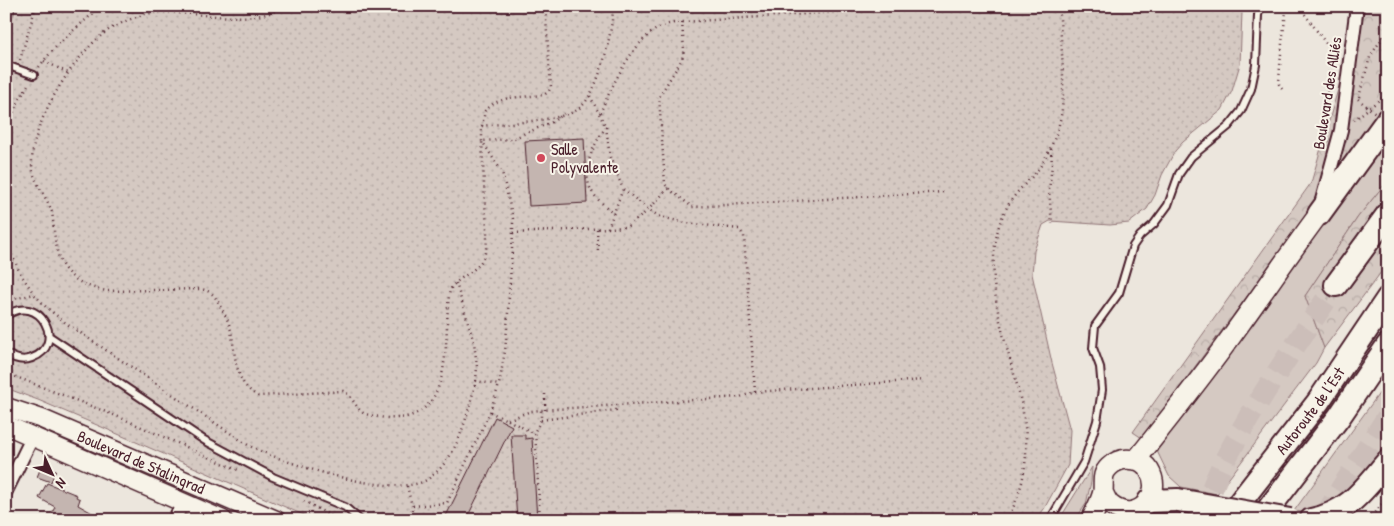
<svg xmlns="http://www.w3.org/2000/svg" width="1394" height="526" font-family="'Patrick Hand',sans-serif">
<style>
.green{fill:#d5c9c2;stroke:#907476}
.forest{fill:url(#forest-crowns);stroke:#907476}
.park{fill:url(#park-dots);stroke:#907476}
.building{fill:#c4b5b0;stroke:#4a1f2b}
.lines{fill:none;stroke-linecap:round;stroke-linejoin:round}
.highway-tunnel{stroke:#ccbeb9;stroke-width:22;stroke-dasharray:22 11;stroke-linecap:butt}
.lane-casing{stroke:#4a1f2b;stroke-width:10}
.street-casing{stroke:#4a1f2b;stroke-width:16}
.secondary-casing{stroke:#4a1f2b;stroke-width:21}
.primary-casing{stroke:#4a1f2b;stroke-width:22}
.highway-casing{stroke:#4a1f2b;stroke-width:26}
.path{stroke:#4a1f2b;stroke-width:2.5;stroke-dasharray:1 4;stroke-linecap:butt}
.lane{stroke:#f7f3e8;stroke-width:6}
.street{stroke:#f7f3e8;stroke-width:12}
.secondary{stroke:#f7f3e8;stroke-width:18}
.primary{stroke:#f7f3e8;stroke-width:19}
.highway{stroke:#f7f3e8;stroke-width:22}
.highway-bridge-casing{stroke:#4a1f2b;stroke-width:26;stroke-linecap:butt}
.path-bridge{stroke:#4a1f2b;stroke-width:2.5;stroke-dasharray:1 4;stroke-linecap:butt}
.highway-bridge{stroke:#f7f3e8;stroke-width:22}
.poi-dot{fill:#d1495b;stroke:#f7f3e8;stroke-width:2}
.labels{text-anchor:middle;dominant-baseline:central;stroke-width:4;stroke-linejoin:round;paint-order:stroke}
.street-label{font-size:16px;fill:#4a1f2b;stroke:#f7f3e8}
.poi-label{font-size:16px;fill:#4a1f2b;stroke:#f7f3e8;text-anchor:start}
</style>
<defs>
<pattern id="forest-crowns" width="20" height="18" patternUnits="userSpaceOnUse" patternTransform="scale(1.25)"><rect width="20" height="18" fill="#d5c9c2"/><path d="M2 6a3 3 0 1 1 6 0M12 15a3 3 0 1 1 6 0" fill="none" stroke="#b8aca7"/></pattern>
<pattern id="park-dots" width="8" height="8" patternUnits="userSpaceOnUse" patternTransform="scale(1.25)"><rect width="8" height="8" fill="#d5c9c2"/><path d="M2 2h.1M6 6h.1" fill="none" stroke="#b8aca7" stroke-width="1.8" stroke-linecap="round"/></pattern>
</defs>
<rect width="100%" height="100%" fill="#ece6dd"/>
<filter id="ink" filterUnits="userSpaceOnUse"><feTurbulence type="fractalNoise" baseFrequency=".02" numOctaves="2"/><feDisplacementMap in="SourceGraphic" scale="10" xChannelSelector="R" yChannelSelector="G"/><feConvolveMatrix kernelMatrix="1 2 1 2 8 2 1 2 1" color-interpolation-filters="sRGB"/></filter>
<g filter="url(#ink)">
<!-- green -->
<path class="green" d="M 1388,132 L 1388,180 L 1358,217 L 1305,296 L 1324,348 L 1316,363 L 1217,494 L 1181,487 L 1169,476 L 1157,451 Z
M 1388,381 L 1388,445 L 1357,485 L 1344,499 L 1309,513 L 1294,511 Z
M 1092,467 L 1091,482 L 1086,504 L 1075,520 L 1059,520 Z"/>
<!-- forest -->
<path class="forest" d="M 1362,6 L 1388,6 L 1388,105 L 1322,196 L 1142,438 L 1133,432 L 1311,183 Z
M 1388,180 L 1388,194 L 1327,278 L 1343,292 L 1388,232 L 1388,263 L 1324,348 L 1305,296 L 1358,217 Z"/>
<!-- park -->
<path class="park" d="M 6,6 L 1241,6 L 1242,12 L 1240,64 L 1232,91 L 1222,110 L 1183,142 L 1175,151 L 1162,175 L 1155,195 L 1147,209 L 1129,223 L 1110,225 L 1050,221 L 1043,225 L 1034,251 L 1032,274 L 1052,363 L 1070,430 L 1068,465 L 1044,509 L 1036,520 L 315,520 L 104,428 L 38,400 L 6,388 Z"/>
<!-- building -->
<path class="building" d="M 584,138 L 587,203 L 529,206 L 525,141 Z
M 495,417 L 512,426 L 466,520 L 444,520 Z
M 511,435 L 525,435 L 525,439 L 532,438 L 537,520 L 517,520 Z
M 42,465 L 56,470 L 51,482 L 37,477 Z
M 47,483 L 77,495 L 76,497 L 80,499 L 78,505 L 105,520 L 68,520 L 52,513 L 55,507 L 39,498 Z"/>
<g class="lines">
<!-- highway-tunnel -->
<path class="highway-tunnel" d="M 1201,520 C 1209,496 1218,471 1231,449 C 1262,392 1300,339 1336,285
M 1323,520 L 1341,489 L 1388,416"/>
<!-- lane casing -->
<g class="lane-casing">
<path id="lane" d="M 6,23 L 11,6
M 6,65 L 34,75
M 6,316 C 39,291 68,345 32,358 C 22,362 14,359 6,353
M 49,336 L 204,440 L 273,477 L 345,507 L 360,520
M 1050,520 L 1084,462 L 1097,421 L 1102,390 L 1100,367 L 1093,348 L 1095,326 L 1119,293 L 1133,246 L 1140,236 L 1154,224 L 1168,205 L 1179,174 L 1191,157 L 1229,126 L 1241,111 L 1251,89 L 1256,65 L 1258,15 L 1261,6"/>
</g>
<!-- street casing -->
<g class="street-casing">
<path id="street" d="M 1322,200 L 1341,130 L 1357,6
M 6,491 L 33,436
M 174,520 L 183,503"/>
</g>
<!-- secondary casing -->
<g class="secondary-casing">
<g id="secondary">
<path id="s1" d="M 6,407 L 42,419 L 276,520"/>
<path d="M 6,425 L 223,520"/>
</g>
</g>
<!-- primary casing -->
<g class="primary-casing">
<path id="primary" d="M 1136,460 C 1172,415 1208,370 1241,323 C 1267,287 1292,250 1319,214
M 1091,520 C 1095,511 1101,501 1103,491 C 1104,481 1101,475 1109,467 C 1116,460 1125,458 1134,460 C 1140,460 1146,465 1149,470 C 1165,496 1135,525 1111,505 C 1107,502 1105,496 1103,492"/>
</g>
<!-- highway casing -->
<g class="highway-casing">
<g id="highway">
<path d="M 1319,214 L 1388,119"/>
<path d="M 1336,285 L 1388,214"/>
<path d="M 1149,501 L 1178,500"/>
<path id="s2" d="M 1226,520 L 1318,402 L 1388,298"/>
<path d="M 1260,520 L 1339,417 L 1388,345"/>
<path d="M 1311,520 C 1349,513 1365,488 1388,461"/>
</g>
</g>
<!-- path -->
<path class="path" d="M 283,6 C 257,28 186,9 152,13 C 139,15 122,22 110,29 C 76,51 31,122 32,163 C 32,181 46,195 52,212 C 54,225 54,238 57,250 C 61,276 84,287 107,291 L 201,289 C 212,291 216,297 220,306 C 225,314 229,322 231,331 C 236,353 233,383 258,396 L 343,391 C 353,395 355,409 365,414 C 375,416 385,419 396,418 C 458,416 442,331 450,290 C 458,276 476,273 483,258 C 490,244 486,219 485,204 C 484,183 483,162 482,141 L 512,139 L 552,122 L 564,114
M 796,6 L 797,15
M 1299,6 L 1330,49 L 1332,60 L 1321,133 L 1329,132
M 682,22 L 684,49 L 682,59 L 659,97 L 665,184 L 668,188 L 692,207 L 944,192
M 20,60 L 36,6
M 44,61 L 68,73
M 39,67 C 56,44 80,24 103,6
M 1282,89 L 1279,84 C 1280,58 1283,32 1287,6
M 590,96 L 606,127 L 610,157 L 623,189 L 649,210 L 657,215 L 665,218 L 686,223 L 739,229 L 744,236 L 755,392
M 1359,97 L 1370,57 L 1388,29
M 600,113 C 613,85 633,38 663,26 C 669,23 676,23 682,22 L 933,6
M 1354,120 L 1388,93
M 482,126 L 485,111 L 494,103 L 508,98 L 544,95 L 549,91 L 551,87 L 545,6
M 606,127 C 593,145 581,169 591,190 C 596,199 606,207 614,213
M 6,131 L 16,106 L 29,83
M 1051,149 L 1052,165 L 1049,190 L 1052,224
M 608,228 L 623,189
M 597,229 L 598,252
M 513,233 L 626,227 C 643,217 655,203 668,188
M 6,241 L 20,273 L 34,294
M 456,283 L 474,342 L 477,367 L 476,381
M 6,301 L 34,294 L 46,307 L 67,324 L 248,445 C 280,462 397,501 428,479 C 459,458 467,415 476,381 L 499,385
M 6,373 L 119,417 L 238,470
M 545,394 L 545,410
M 490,412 L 507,420 L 531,411 L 541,410 L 740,397 L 755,392 L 923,380
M 508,420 L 535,434
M 541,420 L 616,410 L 616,405
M 407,486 L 412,506
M 304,501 L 338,520
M 412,520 L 412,506 L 447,503 L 490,412 L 499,385 L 505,351 L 507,328 L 513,233 L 513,219 L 502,172 L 482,141 L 482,126 C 504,123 560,121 577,110 C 599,96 613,31 613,6
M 540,520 L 535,431 L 541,420 L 541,410
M 1007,520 C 1059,424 988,352 994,257 C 995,234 1001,212 1016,194 C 1025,183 1036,175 1043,162 C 1052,147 1060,127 1062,109 C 1065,79 1061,47 1060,18 L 1058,11 L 1056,6
M 1368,520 L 1388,497"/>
<!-- lane -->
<use href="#lane" class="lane"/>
<!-- street -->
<use href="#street" class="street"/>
<!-- secondary -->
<use href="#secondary" class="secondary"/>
<!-- primary -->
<use href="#primary" class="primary"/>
<!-- highway -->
<use href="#highway" class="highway"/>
<!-- highway-bridge casing -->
<g class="highway-bridge-casing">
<path id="highway-bridge" d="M 1178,500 L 1290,520"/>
</g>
<!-- path-bridge -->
<path class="path-bridge" d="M 1358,99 L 1371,110 L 1388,121"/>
<!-- highway-bridge -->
<use href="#highway-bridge" class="highway-bridge"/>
</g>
</g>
<!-- markers -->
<circle class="poi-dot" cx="541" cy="158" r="5"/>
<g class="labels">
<!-- street labels -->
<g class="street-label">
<text transform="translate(1327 93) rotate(-81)">Boulevard des Alliés</text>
<text stroke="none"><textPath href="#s2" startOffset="138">Autoroute de l’Est</textPath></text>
<text stroke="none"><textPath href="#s1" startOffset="146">Boulevard de Stalingrad</textPath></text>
</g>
<!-- poi labels -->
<g class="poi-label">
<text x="551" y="149">Salle<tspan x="551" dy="18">Polyvalente</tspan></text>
</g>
</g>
<!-- margin -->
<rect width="1394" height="526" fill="none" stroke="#f7f3e8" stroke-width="25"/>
<rect x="12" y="12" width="1369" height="501" fill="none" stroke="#4a1f2b" stroke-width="2" filter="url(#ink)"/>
<!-- north arrow -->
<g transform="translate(52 474) rotate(134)" stroke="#f7f3e8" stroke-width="4" paint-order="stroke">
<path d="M0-4L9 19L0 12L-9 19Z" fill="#4a1f2b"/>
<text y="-8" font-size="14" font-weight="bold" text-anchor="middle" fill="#4a1f2b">N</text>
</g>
</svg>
